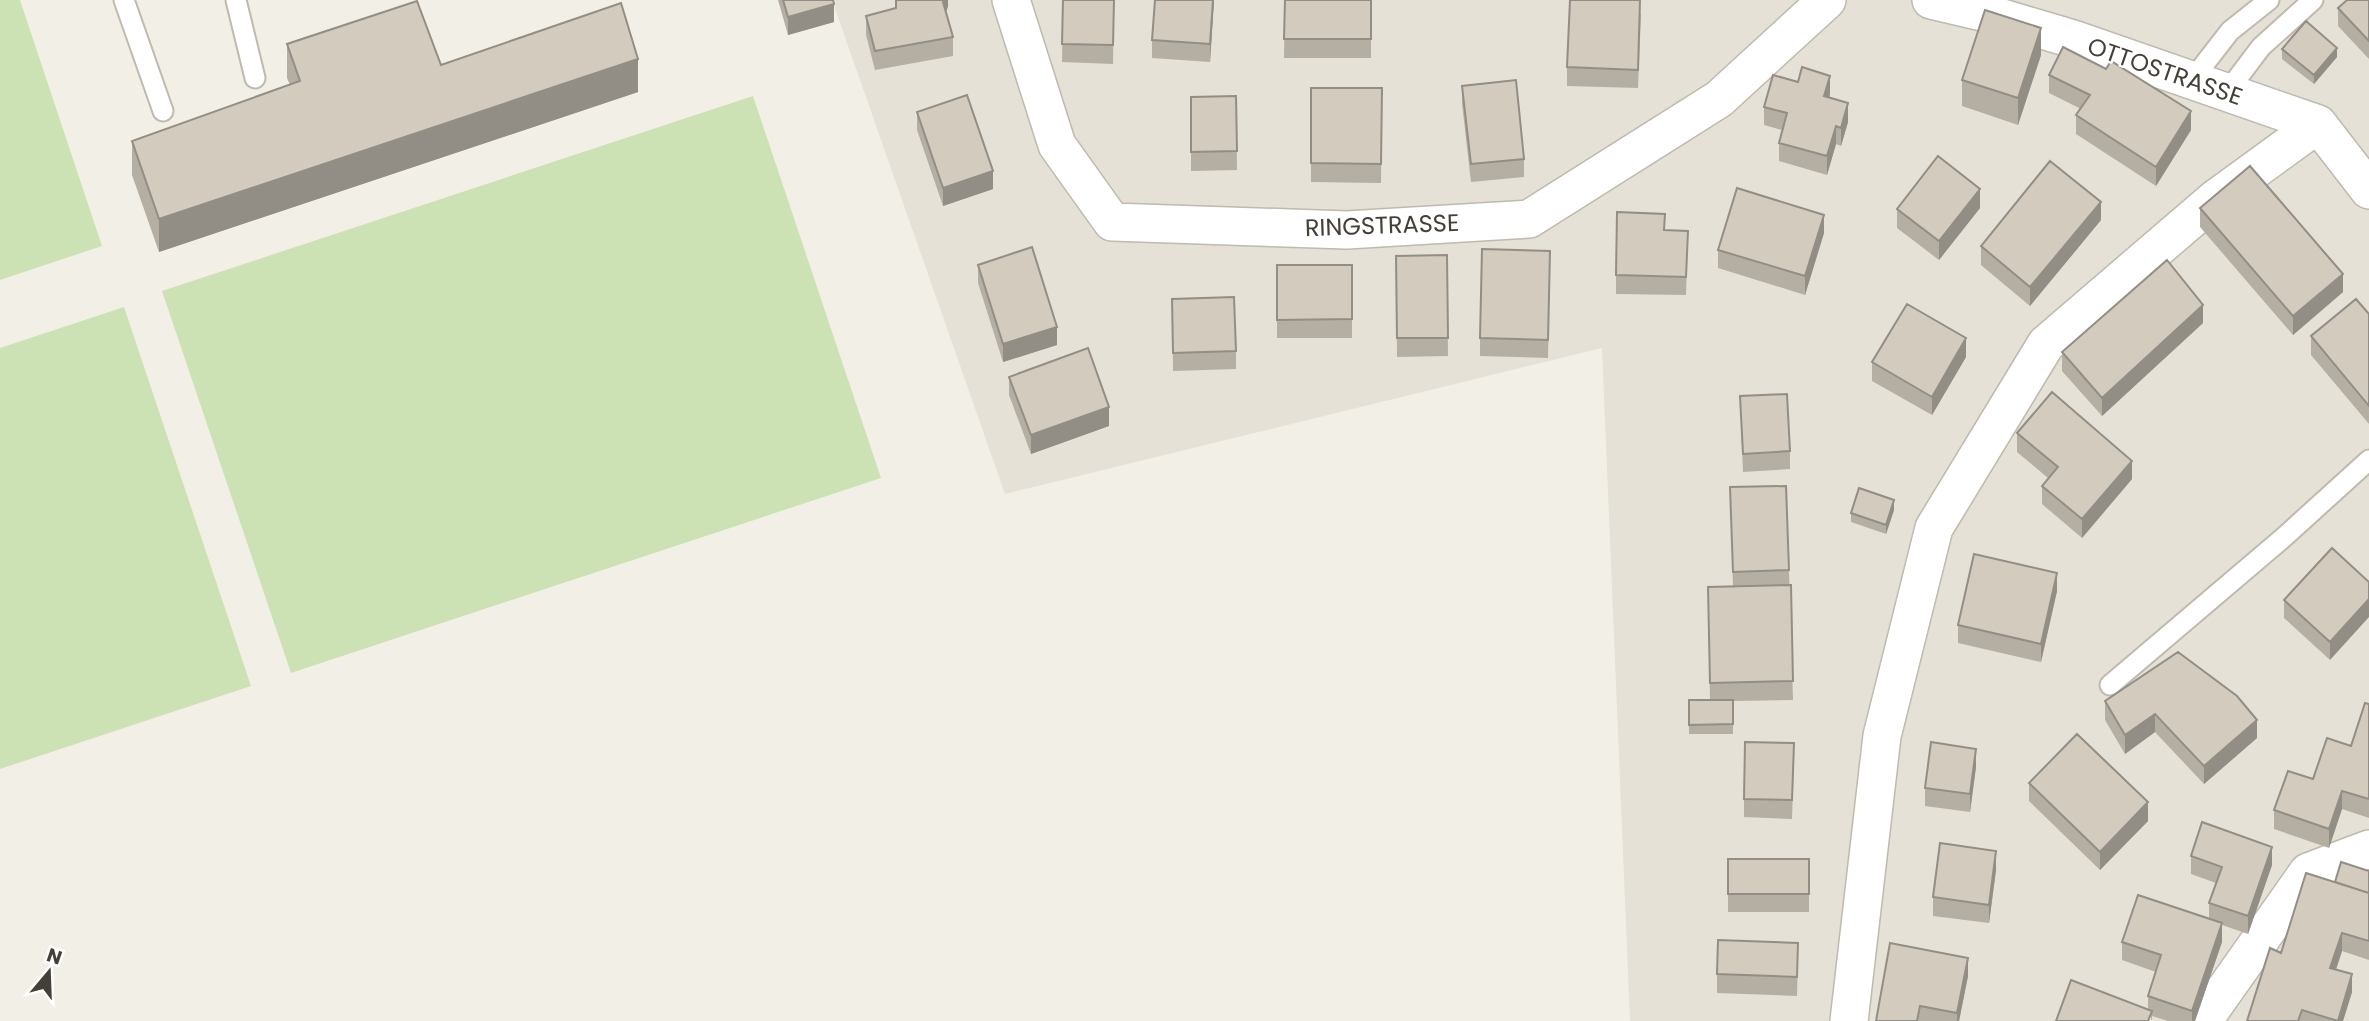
<svg xmlns="http://www.w3.org/2000/svg" width="2369" height="1021" font-family="Poppins,sans-serif">
<style>
.residential{fill:#e5e1d6}
.green{fill:#cce2b4}
.lines{fill:none;stroke-linecap:round;stroke-linejoin:round}
.service-casing{stroke:#bfb9ae;stroke-width:23}
.minor-casing{stroke:#bfb9ae;stroke-width:40}
.service{stroke:#fff;stroke-width:19}
.minor{stroke:#fff;stroke-width:37}
.wall{fill:#b5afa3}
.shaded-wall{fill:#938e85}
.building{fill:#d2cbbe;stroke:#938e85;stroke-width:2}
.labels{text-anchor:middle;dominant-baseline:central;stroke-width:5;stroke-linejoin:round;paint-order:stroke}
.street-label{font-size:24px;fill:#443f37;stroke:#fff}
</style>
<rect width="100%" height="100%" fill="#f2efe7"/>
<!-- residential -->
<path class="residential" d="M 832,0 L 2369,0 L 2369,1021 L 1630,1021 L 1602,348 L 1005,494 Z"/>
<!-- green -->
<path class="green" d="M 0,0 L 20,0 L 102,246 L 0,280 Z
M 753,96 L 881,478 L 291,673 L 162,291 Z
M 124,307 L 251,686 L 0,769 L 0,348 Z"/>
<g class="lines">
<!-- service casing -->
<g class="service-casing">
<path id="service" d="M 124,0 L 163,111
M 236,0 L 255,78
M 2192,80 L 2230,31 L 2269,0
M 2227,92 L 2261,47 L 2313,0
M 2110,685 L 2283,538 L 2369,460"/>
</g>
<!-- minor casing -->
<g class="minor-casing">
<path id="minor" d="M 1011,0 L 1057,145 L 1112,222 L 1347,230 L 1529,219 L 1719,99 L 1827,0
M 1931,0 L 1982,12 L 2073,39 L 2318,124 L 2369,190
M 1849,1021 L 1882,736 L 1934,528 L 2046,344 L 2215,199 L 2318,124
M 2203,1021 L 2308,872 L 2369,849"/>
</g>
<!-- service -->
<use href="#service" class="service"/>
<!-- minor -->
<use href="#minor" class="minor"/>
</g>
<!-- wall -->
<path class="wall" d="M 778,0 L 833,0 L 834,22 L 788,35 Z
M 895,0 L 948,0 L 948,6 L 946,12 L 953,37 L 953,56 L 875,70 L 866,35 L 866,16 L 895,8 Z
M 1063,0 L 1114,0 L 1113,64 L 1062,62 Z
M 1214,0 L 1210,62 L 1152,58 L 1152,40 Z
M 1285,0 L 1371,0 L 1371,58 L 1284,58 Z
M 2369,0 L 2369,59 L 2338,26 L 2338,8 Z
M 1641,13 L 1638,88 L 1567,86 L 1567,67 Z
M 287,44 L 441,65 L 638,92 L 159,252 L 132,175 L 132,141 L 290,85 L 287,78 Z
M 2282,49 L 2337,57 L 2314,84 L 2282,59 Z
M 2041,55 L 2018,125 L 1962,106 L 1962,80 Z
M 2049,75 L 2191,130 L 2156,186 L 2076,134 L 2076,115 L 2081,109 L 2049,93 Z
M 1462,86 L 1524,159 L 1524,177 L 1471,182 L 1462,104 Z
M 1311,88 L 1382,88 L 1381,183 L 1311,182 Z
M 1830,94 L 1829,98 L 1848,122 L 1841,146 L 1836,144 L 1827,175 L 1779,161 L 1779,143 L 1782,130 L 1764,125 L 1764,107 Z
M 1236,96 L 1237,170 L 1191,171 L 1191,97 Z
M 917,112 L 993,189 L 943,206 L 917,130 Z
M 1980,208 L 1939,260 L 1897,228 L 1897,209 Z
M 2200,208 L 2343,292 L 2293,335 L 2200,227 Z
M 2101,220 L 2030,306 L 1981,265 L 1981,246 Z
M 1665,230 L 1688,231 L 1686,295 L 1616,294 L 1616,275 Z
M 1824,233 L 1805,295 L 1718,268 L 1718,250 Z
M 1447,255 L 1448,356 L 1397,357 L 1396,256 Z
M 978,265 L 1057,345 L 1003,362 L 978,283 Z
M 1277,265 L 1352,265 L 1352,338 L 1277,338 Z
M 1550,270 L 1548,358 L 1480,356 L 1480,338 Z
M 1172,299 L 1236,351 L 1236,369 L 1173,371 Z
M 2369,314 L 2369,424 L 2311,355 L 2311,336 Z
M 2203,323 L 2102,416 L 2062,371 L 2062,352 Z
M 1966,357 L 1932,415 L 1872,381 L 1872,362 Z
M 1009,377 L 1109,426 L 1031,454 L 1009,395 Z
M 1740,396 L 1790,451 L 1790,469 L 1743,472 Z
M 2017,433 L 2132,479 L 2082,538 L 2042,504 L 2042,486 L 2048,478 L 2017,452 Z
M 1730,487 L 1789,570 L 1793,700 L 1733,701 L 1733,734 L 1689,734 L 1689,700 L 1710,700 L 1708,606 L 1733,586 Z
M 1894,510 L 1886,534 L 1851,522 L 1851,513 Z
M 2332,548 L 2330,660 L 2284,618 L 2284,600 Z
M 2057,591 L 2041,662 L 1958,643 L 1958,625 Z
M 2105,701 L 2257,738 L 2204,784 L 2155,732 L 2125,754 L 2105,720 Z
M 2369,704 L 2369,818 L 2342,809 L 2329,848 L 2274,829 L 2274,810 L 2351,746 Z
M 1794,761 L 1792,819 L 1744,817 L 1744,799 Z
M 1976,767 L 1970,812 L 1925,806 L 1925,788 Z
M 2029,783 L 2148,821 L 2100,870 L 2029,801 Z
M 2191,856 L 2272,865 L 2248,934 L 2222,925 L 2222,942 L 2195,1021 L 2168,1021 L 2152,1016 L 2152,1021 L 2148,1009 L 2148,996 L 2156,972 L 2122,960 L 2122,942 L 2209,919 L 2209,903 L 2216,883 L 2191,874 Z
M 1728,859 L 1809,859 L 1809,912 L 1728,912 Z
M 1996,870 L 1989,923 L 1933,916 L 1933,897 Z
M 2369,871 L 2369,960 L 2342,951 L 2336,970 L 2352,992 L 2343,1021 L 2247,1021 L 2281,953 L 2335,882 Z
M 1798,961 L 1797,996 L 1717,993 L 1717,974 Z
M 1968,976 L 1959,1021 L 1876,1021 Z"/>
<!-- shaded-wall -->
<path class="shaded-wall" d="M 944,0 L 948,0 L 948,6 L 943,21 Z
M 1213,0 L 1214,0 L 1210,62 L 1210,44 Z
M 834,4 L 834,22 L 788,35 L 788,17 Z
M 2041,28 L 2041,55 L 2018,125 L 2018,98 Z
M 2337,48 L 2337,57 L 2314,84 L 2314,75 Z
M 638,59 L 638,92 L 159,252 L 159,219 Z
M 1830,76 L 1830,94 L 1824,115 L 1824,96 Z
M 1848,103 L 1848,122 L 1841,146 L 1841,128 Z
M 2191,111 L 2191,130 L 2156,186 L 2156,167 Z
M 1836,126 L 1836,144 L 1827,175 L 1827,156 Z
M 993,171 L 993,189 L 943,206 L 943,188 Z
M 1980,189 L 1980,208 L 1939,260 L 1939,241 Z
M 2101,202 L 2101,220 L 2030,306 L 2030,287 Z
M 1824,215 L 1824,233 L 1805,295 L 1805,276 Z
M 2343,274 L 2343,292 L 2293,335 L 2293,316 Z
M 2203,305 L 2203,323 L 2102,416 L 2102,398 Z
M 1057,327 L 1057,345 L 1003,362 L 1003,344 Z
M 1966,338 L 1966,357 L 1932,415 L 1932,397 Z
M 1109,407 L 1109,426 L 1031,454 L 1031,435 Z
M 2132,461 L 2132,479 L 2082,538 L 2082,519 Z
M 1894,500 L 1894,510 L 1886,534 L 1886,525 Z
M 2057,573 L 2057,591 L 2041,662 L 2041,644 Z
M 2369,599 L 2369,617 L 2330,660 L 2330,642 Z
M 2155,714 L 2155,732 L 2125,754 L 2125,735 Z
M 2257,720 L 2257,738 L 2204,784 L 2204,766 Z
M 1976,749 L 1976,767 L 1970,812 L 1970,794 Z
M 2342,791 L 2342,809 L 2329,848 L 2329,829 Z
M 2148,802 L 2148,821 L 2100,870 L 2100,852 Z
M 2272,847 L 2272,865 L 2248,934 L 2248,916 Z
M 1996,851 L 1996,870 L 1989,923 L 1989,905 Z
M 2222,923 L 2222,942 L 2195,1021 L 2192,1021 L 2192,1011 Z
M 2342,933 L 2342,951 L 2330,987 L 2330,968 Z
M 1968,958 L 1968,976 L 1959,1021 L 1957,1021 L 1957,1013 Z
M 2352,974 L 2352,992 L 2343,1021 L 2338,1021 Z"/>
<!-- building -->
<path class="building" d="M 783,0 L 833,0 L 834,4 L 788,17 Z
M 896,0 L 944,0 L 943,2 L 953,37 L 875,51 L 866,16 L 896,8 Z
M 1063,0 L 1114,0 L 1113,45 L 1062,44 Z
M 1155,0 L 1213,0 L 1210,44 L 1152,40 Z
M 1285,0 L 1371,0 L 1371,39 L 1284,39 Z
M 1570,0 L 1640,0 L 1638,70 L 1567,67 Z
M 2347,0 L 2369,0 L 2369,41 L 2338,8 Z
M 417,1 L 441,65 L 621,3 L 638,59 L 159,219 L 132,141 L 300,81 L 287,44 Z
M 1985,10 L 2041,28 L 2018,98 L 1962,80 Z
M 2306,21 L 2337,48 L 2314,75 L 2282,49 Z
M 2063,47 L 2106,69 L 2111,61 L 2191,111 L 2156,167 L 2076,115 L 2090,95 L 2049,75 Z
M 1802,67 L 1830,76 L 1824,96 L 1848,103 L 1841,128 L 1836,126 L 1827,156 L 1779,143 L 1787,113 L 1764,107 L 1773,75 L 1798,82 Z
M 1516,80 L 1524,159 L 1471,164 L 1462,86 Z
M 1311,88 L 1382,88 L 1381,164 L 1311,163 Z
M 967,95 L 993,171 L 943,188 L 917,112 Z
M 1236,96 L 1237,151 L 1191,152 L 1191,97 Z
M 1938,156 L 1980,189 L 1939,241 L 1897,209 Z
M 2050,161 L 2101,202 L 2030,287 L 1981,246 Z
M 2250,166 L 2343,274 L 2293,316 L 2200,208 Z
M 1737,188 L 1824,215 L 1805,276 L 1718,250 Z
M 1617,212 L 1665,214 L 1664,230 L 1688,231 L 1686,277 L 1616,275 Z
M 1032,247 L 1057,327 L 1003,344 L 978,265 Z
M 1482,249 L 1550,251 L 1548,340 L 1480,338 Z
M 1447,255 L 1448,338 L 1397,338 L 1396,256 Z
M 2167,260 L 2203,305 L 2102,398 L 2062,352 Z
M 1277,265 L 1352,265 L 1352,319 L 1277,320 Z
M 1234,297 L 1236,351 L 1173,353 L 1172,299 Z
M 2356,299 L 2369,314 L 2369,406 L 2311,336 Z
M 1907,304 L 1966,338 L 1932,397 L 1872,362 Z
M 1088,348 L 1109,407 L 1031,435 L 1009,377 Z
M 2052,392 L 2132,461 L 2082,519 L 2042,486 L 2058,467 L 2017,433 Z
M 1787,394 L 1790,451 L 1743,454 L 1740,396 Z
M 1786,486 L 1789,570 L 1733,572 L 1730,487 Z
M 1859,488 L 1894,500 L 1886,525 L 1851,513 Z
M 2332,548 L 2369,582 L 2369,599 L 2330,642 L 2284,600 Z
M 1974,554 L 2057,573 L 2041,644 L 1958,625 Z
M 1791,585 L 1793,681 L 1710,683 L 1708,587 Z
M 2178,652 L 2237,696 L 2257,720 L 2204,766 L 2155,714 L 2125,735 L 2105,701 Z
M 1689,700 L 1733,700 L 1733,724 L 1689,725 Z
M 2365,703 L 2369,704 L 2369,799 L 2342,791 L 2329,829 L 2274,810 L 2288,771 L 2313,779 L 2327,738 L 2351,746 Z
M 2077,734 L 2148,802 L 2100,852 L 2029,783 Z
M 1745,742 L 1794,743 L 1792,800 L 1744,799 Z
M 1931,742 L 1976,749 L 1970,794 L 1925,788 Z
M 2202,822 L 2272,847 L 2248,916 L 2209,903 L 2222,867 L 2191,856 Z
M 1940,843 L 1996,851 L 1989,905 L 1933,897 Z
M 1728,859 L 1809,859 L 1809,894 L 1728,894 Z
M 2341,862 L 2369,871 L 2369,893 L 2335,882 Z
M 2306,873 L 2369,893 L 2369,941 L 2342,933 L 2330,968 L 2352,974 L 2338,1021 L 2302,1010 L 2298,1021 L 2247,1021 L 2270,948 L 2281,953 Z
M 2138,895 L 2222,923 L 2192,1011 L 2148,996 L 2161,955 L 2122,942 Z
M 1718,940 L 1798,943 L 1797,977 L 1717,974 Z
M 1890,943 L 1968,958 L 1957,1013 L 1920,1006 L 1917,1021 L 1876,1021 Z
M 2071,980 L 2152,1011 L 2148,1021 L 2056,1021 Z"/>
<g class="labels">
<!-- street labels -->
<g class="street-label">
<text transform="translate(2165 71) rotate(19)">OTTOSTRASSE</text>
<text transform="translate(1382 225) rotate(-2)">RINGSTRASSE</text>
</g>
</g>
<!-- north arrow -->
<g transform="translate(49 972) rotate(19)" stroke="#ffffff" stroke-width="5" paint-order="stroke">
<path d="M0-5L12 26L0 18L-12 26Z" fill="#443f37"/>
<text y="-10" font-size="19" font-weight="bold" text-anchor="middle" fill="#443f37">N</text>
</g>
</svg>
